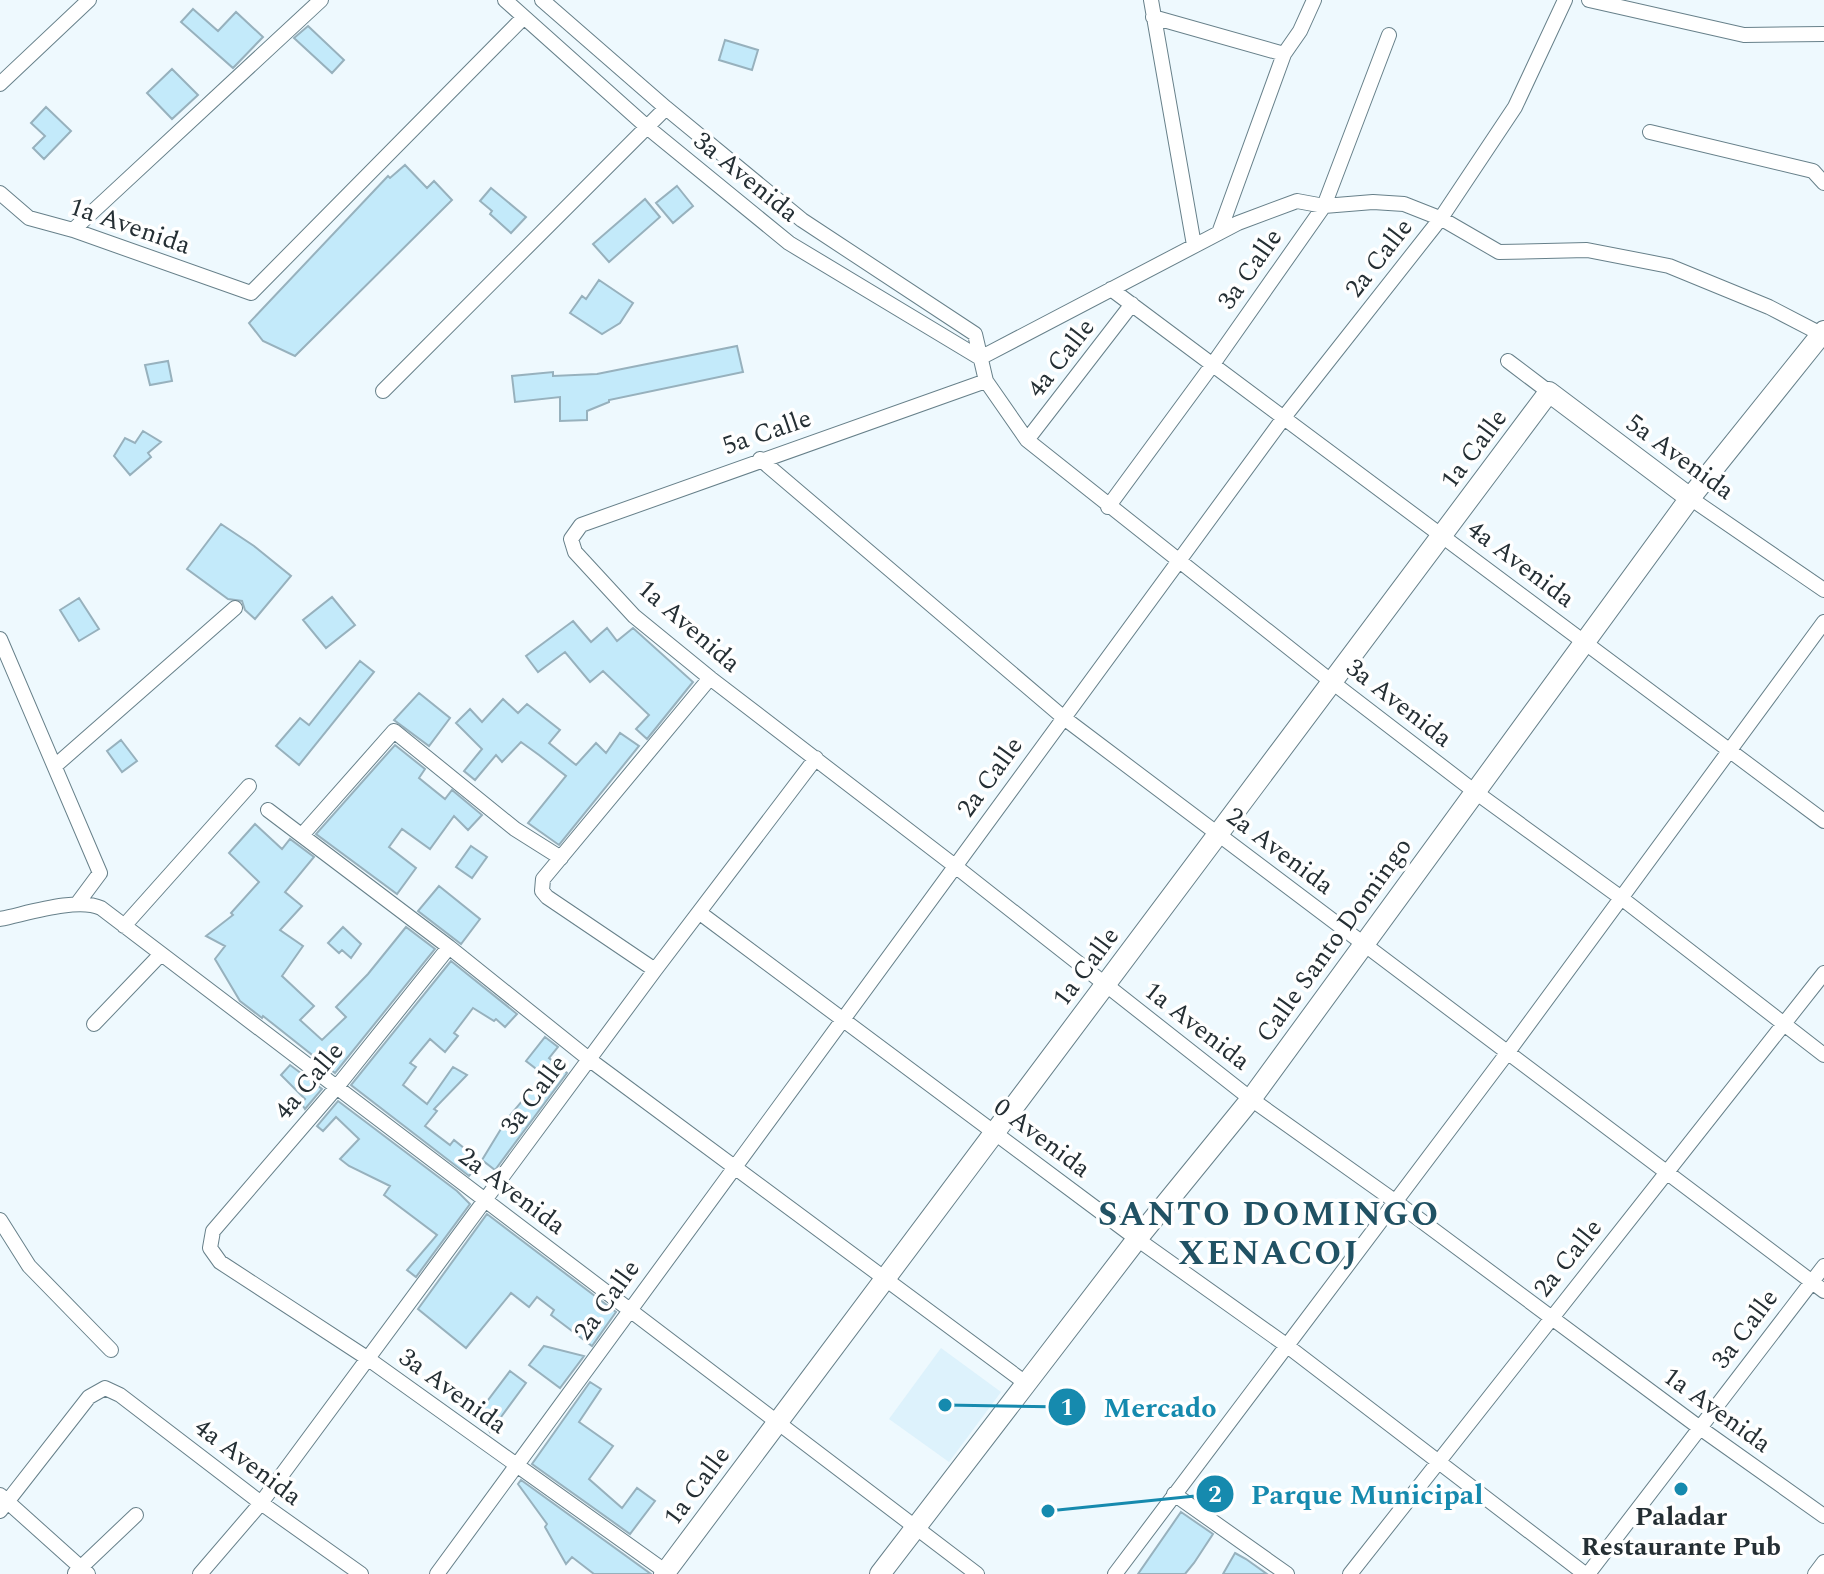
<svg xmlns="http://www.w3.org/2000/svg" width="1824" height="1574" font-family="Spectral,serif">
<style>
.built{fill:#ddf2fc}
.building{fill:#c3eafa;stroke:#97b1bd;stroke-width:2}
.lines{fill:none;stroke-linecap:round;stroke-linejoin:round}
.minor-casing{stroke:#67808a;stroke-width:16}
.secondary-casing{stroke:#67808a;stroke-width:22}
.minor{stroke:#fff;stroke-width:14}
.secondary{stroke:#fff;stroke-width:20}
.poi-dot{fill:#168aae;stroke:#fff;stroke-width:3}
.labels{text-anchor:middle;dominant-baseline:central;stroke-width:7;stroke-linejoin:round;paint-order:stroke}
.street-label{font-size:26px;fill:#252f34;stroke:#fff}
.poi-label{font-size:26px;font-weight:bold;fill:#252f34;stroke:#fff}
.district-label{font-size:34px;font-weight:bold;letter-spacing:2px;fill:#215264;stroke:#fff}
.leader{fill:none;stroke:#168aae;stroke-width:3}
.callout-dot{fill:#168aae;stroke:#fff;stroke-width:3}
.mark-label{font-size:24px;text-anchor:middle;font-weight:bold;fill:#fff}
.callout-label{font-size:28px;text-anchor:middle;font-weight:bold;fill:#168aae;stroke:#fff;stroke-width:7;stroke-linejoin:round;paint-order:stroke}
</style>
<rect width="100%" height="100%" fill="#eef9fe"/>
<!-- built -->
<path class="built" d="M 941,1348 L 1001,1392 L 949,1462 L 889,1419 Z"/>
<!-- building -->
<path class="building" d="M 193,9 L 218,31 L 236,12 L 263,37 L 233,68 L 181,22 Z
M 308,26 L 344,60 L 332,73 L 294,38 Z
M 725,40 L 758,50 L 752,70 L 719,60 Z
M 172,69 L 198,95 L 172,119 L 147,93 Z
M 46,107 L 71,131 L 44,159 L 33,148 L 45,136 L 31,123 Z
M 405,165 L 427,188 L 434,181 L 452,200 L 295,356 L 263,341 L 249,323 L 388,176 L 390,178 Z
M 677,186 L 693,206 L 673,223 L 656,203 Z
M 491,188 L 526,217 L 511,233 L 490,214 L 492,211 L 480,201 Z
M 645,199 L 660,217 L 609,262 L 593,244 Z
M 599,280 L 633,303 L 620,323 L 602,334 L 570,313 L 582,296 L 586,299 Z
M 737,346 L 743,372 L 609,400 L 609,402 L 587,411 L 587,420 L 560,421 L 560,397 L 515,402 L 512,376 L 553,372 L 553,376 L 597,374 Z
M 168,361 L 172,381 L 150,385 L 145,365 Z
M 143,431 L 161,442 L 148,453 L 151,457 L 130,475 L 114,456 L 125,438 L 135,443 Z
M 221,524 L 254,546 L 291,576 L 255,619 L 245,610 L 242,601 L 228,599 L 187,569 Z
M 332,597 L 355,625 L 326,648 L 303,620 Z
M 79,598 L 99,629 L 79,641 L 60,610 Z
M 573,621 L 591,642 L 607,628 L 617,641 L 633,628 L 693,682 L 647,739 L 636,729 L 649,715 L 603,671 L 590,682 L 565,652 L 538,672 L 526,656 Z
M 360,661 L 374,672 L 299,765 L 276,746 L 300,718 L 309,725 Z
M 419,693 L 450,718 L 429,746 L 394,720 Z
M 503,699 L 518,713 L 527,704 L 560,730 L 549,743 L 576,765 L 596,743 L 606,753 L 620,733 L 639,746 L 559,845 L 528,823 L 566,776 L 539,755 L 521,742 L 502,762 L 496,755 L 475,780 L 464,771 L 482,749 L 456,723 L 470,709 L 482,722 Z
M 121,740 L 137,761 L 122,772 L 107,751 Z
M 395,745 L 425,769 L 419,778 L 445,799 L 452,790 L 482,815 L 468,830 L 454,816 L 430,849 L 402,829 L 389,847 L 416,868 L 397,894 L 316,834 Z
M 255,824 L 282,849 L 290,839 L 314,857 L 285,892 L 302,906 L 280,930 L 303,946 L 282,976 L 314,1006 L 300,1020 L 322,1040 L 346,1017 L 336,1007 L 368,974 L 406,927 L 435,949 L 335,1073 L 263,1016 L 262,1018 L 240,1001 L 215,959 L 225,946 L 206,936 L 233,915 L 231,913 L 259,882 L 229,853 Z
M 471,846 L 487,857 L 472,878 L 456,867 Z
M 439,886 L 480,919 L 461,944 L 418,911 Z
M 343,927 L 361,944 L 351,958 L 342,950 L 339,953 L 328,943 Z
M 451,961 L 517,1014 L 505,1027 L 496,1019 L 494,1021 L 473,1008 L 454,1033 L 458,1036 L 445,1052 L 430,1039 L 410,1063 L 416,1067 L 403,1085 L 427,1104 L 453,1067 L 467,1075 L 434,1109 L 437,1111 L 425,1126 L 450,1145 L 454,1140 L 481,1162 L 469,1176 L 351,1085 Z
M 545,1037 L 558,1047 L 549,1058 L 567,1073 L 495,1170 L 482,1160 L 507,1119 L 544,1075 L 526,1061 Z
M 290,1065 L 322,1089 L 305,1109 L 301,1103 L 305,1099 L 281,1075 Z
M 338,1101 L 457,1191 L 470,1204 L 416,1277 L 407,1270 L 437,1235 L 384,1195 L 390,1186 L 349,1166 L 340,1159 L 359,1139 L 336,1117 L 323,1131 L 317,1126 Z
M 487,1214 L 616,1312 L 592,1346 L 551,1315 L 554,1310 L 537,1297 L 529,1307 L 511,1293 L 466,1348 L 418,1309 Z
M 544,1346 L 584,1356 L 560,1388 L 529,1365 Z
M 510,1371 L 526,1383 L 490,1432 L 479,1412 Z
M 590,1382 L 601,1389 L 579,1422 L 613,1446 L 589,1479 L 622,1508 L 637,1488 L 655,1501 L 630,1534 L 532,1464 Z
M 521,1480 L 651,1574 L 594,1574 L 572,1557 L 566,1564 L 545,1527 L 547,1524 L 518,1484 Z
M 1181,1512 L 1213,1534 L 1194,1563 L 1185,1574 L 1138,1574 Z
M 1235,1553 L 1246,1559 L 1267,1574 L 1223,1574 Z"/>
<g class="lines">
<!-- minor casing -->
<g class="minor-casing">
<path id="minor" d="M 505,0 L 647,127 L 789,243 L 980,358
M 542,0 L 666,108 L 802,220 L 975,334 L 986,381 L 1027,440 L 1332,682 L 1474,791 L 1620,897 L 1824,1055
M 1151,0 L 1194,245
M 1589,0 L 1744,35 L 1824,34
M 1153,17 L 1284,54
M 0,84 L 89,0
M 1650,132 L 1813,171 L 1824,183
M 0,193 L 29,218 L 73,230 L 251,293 L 524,17
M 73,230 L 321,0
M 1219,233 L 1284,54 L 1300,31 L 1314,0
M 1111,289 L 1824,821
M 980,358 L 1238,223 L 1297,201 L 1324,206 L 1373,202 L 1404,204 L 1442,219 L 1499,252 L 1587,250 L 1669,266 L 1769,307 L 1821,334
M 1508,361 L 1549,392
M 986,381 L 581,525 L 571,539 L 575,552 L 634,616 L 710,678 L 955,866 L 1251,1099 L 1396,1202 L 1700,1428 L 1824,1516
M 383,391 L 666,108
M 1027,440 L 1132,304
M 760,459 L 1064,718 L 1824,1291
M 1690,498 L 1824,590
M 1108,507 L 1213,364 L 1324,206 L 1389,35
M 0,639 L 100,873 L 77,904
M 55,766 L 235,608
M 268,810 L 449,947 L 590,1060 L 1027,1384
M 302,835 L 394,731 L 515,829 L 561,858
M 700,913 L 1137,1239 L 1286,1345 L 1585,1574
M 0,919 C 26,914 77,897 101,908 L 977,1574
M 124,926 L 249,786
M 449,947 L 336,1088 L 213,1231 L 210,1248 L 220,1262 L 367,1358 L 669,1574
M 655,970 L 547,897 L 542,891 L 543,879 L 710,678
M 94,1024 L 161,954
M 0,1220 L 29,1266 L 111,1350
M 1174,1494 L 1287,1574
M 0,1495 L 88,1574
M 0,1511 L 89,1397 L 105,1388 L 120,1395 L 261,1503 L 361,1574
M 75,1573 L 136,1515
M 200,1574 L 261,1503 L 655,970 L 816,758
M 437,1574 L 1285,416 L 1441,218 L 1515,107 L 1565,0
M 1115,1574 L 1508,1052 L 1824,622
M 1350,1574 L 1824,973
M 1588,1574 L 1824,1266
M 1815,1574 L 1824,1562"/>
</g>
<!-- secondary casing -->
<g class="secondary-casing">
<path id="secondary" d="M 664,1574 L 1549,392 L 1690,498
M 880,1574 L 1137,1239 L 1251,1099 L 1690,498 L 1824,331"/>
</g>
<!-- minor -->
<use href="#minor" class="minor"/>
<!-- secondary -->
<use href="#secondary" class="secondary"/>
</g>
<!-- markers -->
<circle class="poi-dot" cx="1681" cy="1489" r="8"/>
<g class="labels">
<!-- street labels -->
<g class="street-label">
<text transform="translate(746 177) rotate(39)">3a Avenida</text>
<text transform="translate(130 226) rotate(19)">1a Avenida</text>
<text transform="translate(1379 258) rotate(-52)">2a Calle</text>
<text transform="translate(1250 269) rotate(-55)">3a Calle</text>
<text transform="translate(1061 358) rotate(-52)">4a Calle</text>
<text transform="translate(767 432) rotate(-19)">5a Calle</text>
<text transform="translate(1474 449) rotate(-53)">1a Calle</text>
<text transform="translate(1680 457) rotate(36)">5a Avenida</text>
<text transform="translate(1521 564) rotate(37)">4a Avenida</text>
<text transform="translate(689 626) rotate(41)">1a Avenida</text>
<text transform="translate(1399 703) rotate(38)">3a Avenida</text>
<text transform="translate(990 777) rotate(-54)">2a Calle</text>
<text transform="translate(1280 851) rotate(37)">2a Avenida</text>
<text transform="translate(1334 940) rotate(-54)">Calle Santo Domingo</text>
<text transform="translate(1086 967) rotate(-53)">1a Calle</text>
<text transform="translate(1197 1026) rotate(38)">1a Avenida</text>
<text transform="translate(309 1081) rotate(-50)">4a Calle</text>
<text transform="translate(534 1095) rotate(-53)">3a Calle</text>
<text transform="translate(1042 1138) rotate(37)">0 Avenida</text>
<text transform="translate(512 1191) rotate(37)">2a Avenida</text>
<text transform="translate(1568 1258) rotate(-51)">2a Calle</text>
<text transform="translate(607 1300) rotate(-54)">2a Calle</text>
<text transform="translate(1745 1329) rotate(-53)">3a Calle</text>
<text transform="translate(453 1391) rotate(36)">3a Avenida</text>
<text transform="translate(1717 1410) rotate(36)">1a Avenida</text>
<text transform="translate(248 1462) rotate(37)">4a Avenida</text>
<text transform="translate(697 1486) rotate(-53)">1a Calle</text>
</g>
<!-- poi labels -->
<g class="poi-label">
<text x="1681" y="1517">Paladar<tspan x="1681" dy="30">Restaurante Pub</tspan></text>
</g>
<!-- district labels -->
<g class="district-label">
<text x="1269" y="1215">SANTO DOMINGO<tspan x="1269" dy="39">XENACOJ</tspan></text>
</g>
</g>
<!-- callouts -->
<path class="leader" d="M945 1405L1067 1407M1048 1511L1215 1494"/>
<g class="callout-dot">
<circle cx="945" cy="1405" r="8"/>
<circle cx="1048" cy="1511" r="8"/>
<circle cx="1067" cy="1407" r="20"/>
<circle cx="1215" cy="1494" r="20"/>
</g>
<g class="mark-label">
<text x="1067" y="1415">1</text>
<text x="1215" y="1502">2</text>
</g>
<g class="callout-label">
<text x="1160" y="1417">Mercado</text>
<text x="1367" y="1504">Parque Municipal</text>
</g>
</svg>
